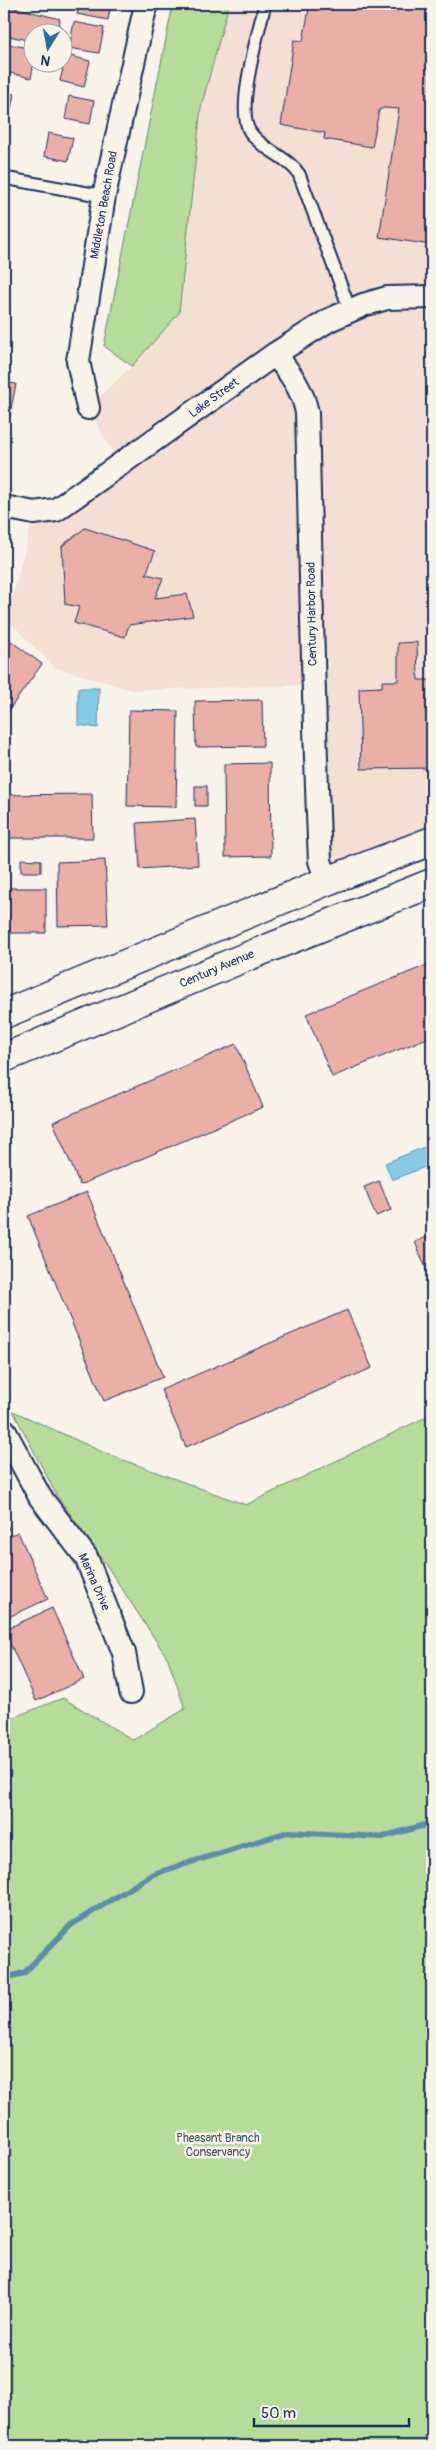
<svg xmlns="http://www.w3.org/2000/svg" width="436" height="2450" font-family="Pangolin,sans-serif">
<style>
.built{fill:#f3dfd4}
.green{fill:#b5dc98;stroke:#68867b}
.water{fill:#85cbe6;stroke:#5b8db0}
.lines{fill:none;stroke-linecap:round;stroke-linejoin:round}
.stream{stroke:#5b8db0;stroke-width:6}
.building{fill:#eaafa7;stroke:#1b2f5e}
.service-casing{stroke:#1b2f5e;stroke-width:15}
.minor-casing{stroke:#1b2f5e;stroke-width:26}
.secondary-casing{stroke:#1b2f5e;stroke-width:31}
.service{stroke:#f7f3e8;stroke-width:11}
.minor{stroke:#f7f3e8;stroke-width:22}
.secondary{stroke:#f7f3e8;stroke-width:28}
.labels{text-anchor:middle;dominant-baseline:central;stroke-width:5;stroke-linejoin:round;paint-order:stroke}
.street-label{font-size:12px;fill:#1b2f5e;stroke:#f7f3e8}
.park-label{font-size:12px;fill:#425a6c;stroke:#f7f3e8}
</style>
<rect width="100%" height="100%" fill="#f7f3e8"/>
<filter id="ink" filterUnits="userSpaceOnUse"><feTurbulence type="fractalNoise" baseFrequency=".02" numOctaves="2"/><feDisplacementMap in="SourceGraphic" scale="10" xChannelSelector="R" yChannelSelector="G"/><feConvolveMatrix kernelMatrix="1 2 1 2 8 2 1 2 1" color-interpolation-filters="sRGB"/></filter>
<g filter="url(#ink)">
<!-- built -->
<path class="built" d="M 229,4 L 432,4 L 432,841 L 327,881 L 312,685 L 132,690 L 54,667 L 7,619 L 34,513 L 120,465 L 88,408 L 132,366 L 179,313 L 201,107 Z"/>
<!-- green -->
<path class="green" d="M 173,4 L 229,4 L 201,107 L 179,313 L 132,366 L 104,346 Z
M 13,1411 L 107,1454 L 246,1505 L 432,1414 L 432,2446 L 4,2446 L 4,1721 L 63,1698 L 133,1740 L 185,1709 L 168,1659 L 97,1551 L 57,1496 Z"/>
<!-- water -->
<path class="water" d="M 78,688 L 99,688 L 98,728 L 78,725 Z
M 432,1144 L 432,1164 L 392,1180 L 385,1163 Z"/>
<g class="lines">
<!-- stream -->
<path class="stream" d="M 4,1978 L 24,1973 L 71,1925 L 153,1874 L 288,1832 L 382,1837 L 432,1823"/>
</g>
<!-- building -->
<path class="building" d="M 45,4 L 63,4 L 62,7 Z
M 79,4 L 111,4 L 108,20 L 77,14 Z
M 310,4 L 432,4 L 432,245 L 379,237 L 399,109 L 384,108 L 379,110 L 372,147 L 324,139 L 325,133 L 281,125 L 294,40 L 303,41 Z
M 4,5 L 60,19 L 58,32 L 32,32 L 32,41 L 4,35 Z
M 74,22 L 104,28 L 99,53 L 69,48 Z
M 4,43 L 32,49 L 34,62 L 31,78 L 6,72 L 4,75 Z
M 66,55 L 90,61 L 84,87 L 60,81 Z
M 4,92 L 14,94 L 10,114 L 4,113 Z
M 69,96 L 94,101 L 90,124 L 65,119 Z
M 48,133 L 73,138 L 68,161 L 44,156 Z
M 4,382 L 16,384 L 9,419 L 4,418 Z
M 85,528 L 155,551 L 146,574 L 163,578 L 155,598 L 187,594 L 193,616 L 129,625 L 125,637 L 74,623 L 79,607 L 65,604 L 62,546 Z
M 4,636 L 42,664 L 4,717 Z
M 417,642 L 418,680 L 432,680 L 432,768 L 361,769 L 359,688 L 382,687 L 382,681 L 398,681 L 398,643 Z
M 262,700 L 263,746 L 196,747 L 195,701 Z
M 129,710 L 178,711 L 176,807 L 127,806 Z
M 270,763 L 271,856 L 225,857 L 224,764 Z
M 195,786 L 207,786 L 207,806 L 195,806 Z
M 92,794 L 93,838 L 4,838 L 4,795 Z
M 195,819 L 198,865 L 140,869 L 137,823 Z
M 21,859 L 41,860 L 41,872 L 21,872 Z
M 105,860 L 108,925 L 58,926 L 57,862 Z
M 4,888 L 46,888 L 46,933 L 4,933 Z
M 432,963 L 432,1036 L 332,1077 L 306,1014 Z
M 236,1044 L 263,1107 L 80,1185 L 53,1122 Z
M 379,1181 L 391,1210 L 376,1216 L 364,1187 Z
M 87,1192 L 163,1377 L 104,1401 L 28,1216 Z
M 432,1235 L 432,1283 L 415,1242 Z
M 347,1310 L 372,1368 L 186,1447 L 161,1390 Z
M 4,1518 L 9,1529 L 4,1531 Z
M 18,1532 L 48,1599 L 4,1619 L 4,1538 Z
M 52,1608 L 84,1679 L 36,1701 L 4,1630 Z"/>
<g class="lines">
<!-- service casing -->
<g class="service-casing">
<path id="service" d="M 265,4 C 259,31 235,110 250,132 C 262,150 287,156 299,174 L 350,310
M 4,178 L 104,196"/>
</g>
<!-- minor casing -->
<g class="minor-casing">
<path id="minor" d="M 275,354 C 290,373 303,390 307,413 C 311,563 313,712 320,861 L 327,881
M 88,408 L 78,361 L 104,196 L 146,4
M 4,507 L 34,513 L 56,510 L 275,354 L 329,320 L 363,305 L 387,298 L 432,297
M 4,1430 L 40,1497 L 86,1557 L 124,1653 L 131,1692"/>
</g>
<!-- secondary casing -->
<g class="secondary-casing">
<path id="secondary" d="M 4,1014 L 327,881 L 432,841
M 4,1058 L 241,959 L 432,883"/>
</g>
<!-- service -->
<use href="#service" class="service"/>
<!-- minor -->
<use href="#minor" class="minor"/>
<!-- secondary -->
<use href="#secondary" class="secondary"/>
</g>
</g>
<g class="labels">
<!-- street labels -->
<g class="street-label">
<text transform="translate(104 205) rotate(-80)">Middleton Beach Road</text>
<text transform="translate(214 398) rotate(-36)">Lake Street</text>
<text transform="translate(312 614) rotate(-91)">Century Harbor Road</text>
<text transform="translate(217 969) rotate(-23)">Century Avenue</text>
<text transform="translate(94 1582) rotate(66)">Marina Drive</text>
</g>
<!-- park labels -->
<g class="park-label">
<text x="218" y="2138">Pheasant Branch<tspan x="218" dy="14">Conservancy</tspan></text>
</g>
</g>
<!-- margin -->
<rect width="436" height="2450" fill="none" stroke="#f7f3e8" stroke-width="20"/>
<rect x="10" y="10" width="416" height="2430" fill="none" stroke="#1b2f5e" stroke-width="2" filter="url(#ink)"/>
<!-- north arrow -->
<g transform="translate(48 48) rotate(191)"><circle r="24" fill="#f7f3e8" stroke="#9fa5b1"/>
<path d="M0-4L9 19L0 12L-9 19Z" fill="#1f6fb2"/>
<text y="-8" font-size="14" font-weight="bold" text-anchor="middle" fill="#1b2f5e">N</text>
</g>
<!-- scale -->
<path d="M254 2418v8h155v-8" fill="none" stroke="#1b2f5e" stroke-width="2.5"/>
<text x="261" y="2418" font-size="15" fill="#1b2f5e" stroke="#f7f3e8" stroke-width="4" paint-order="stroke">50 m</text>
</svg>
